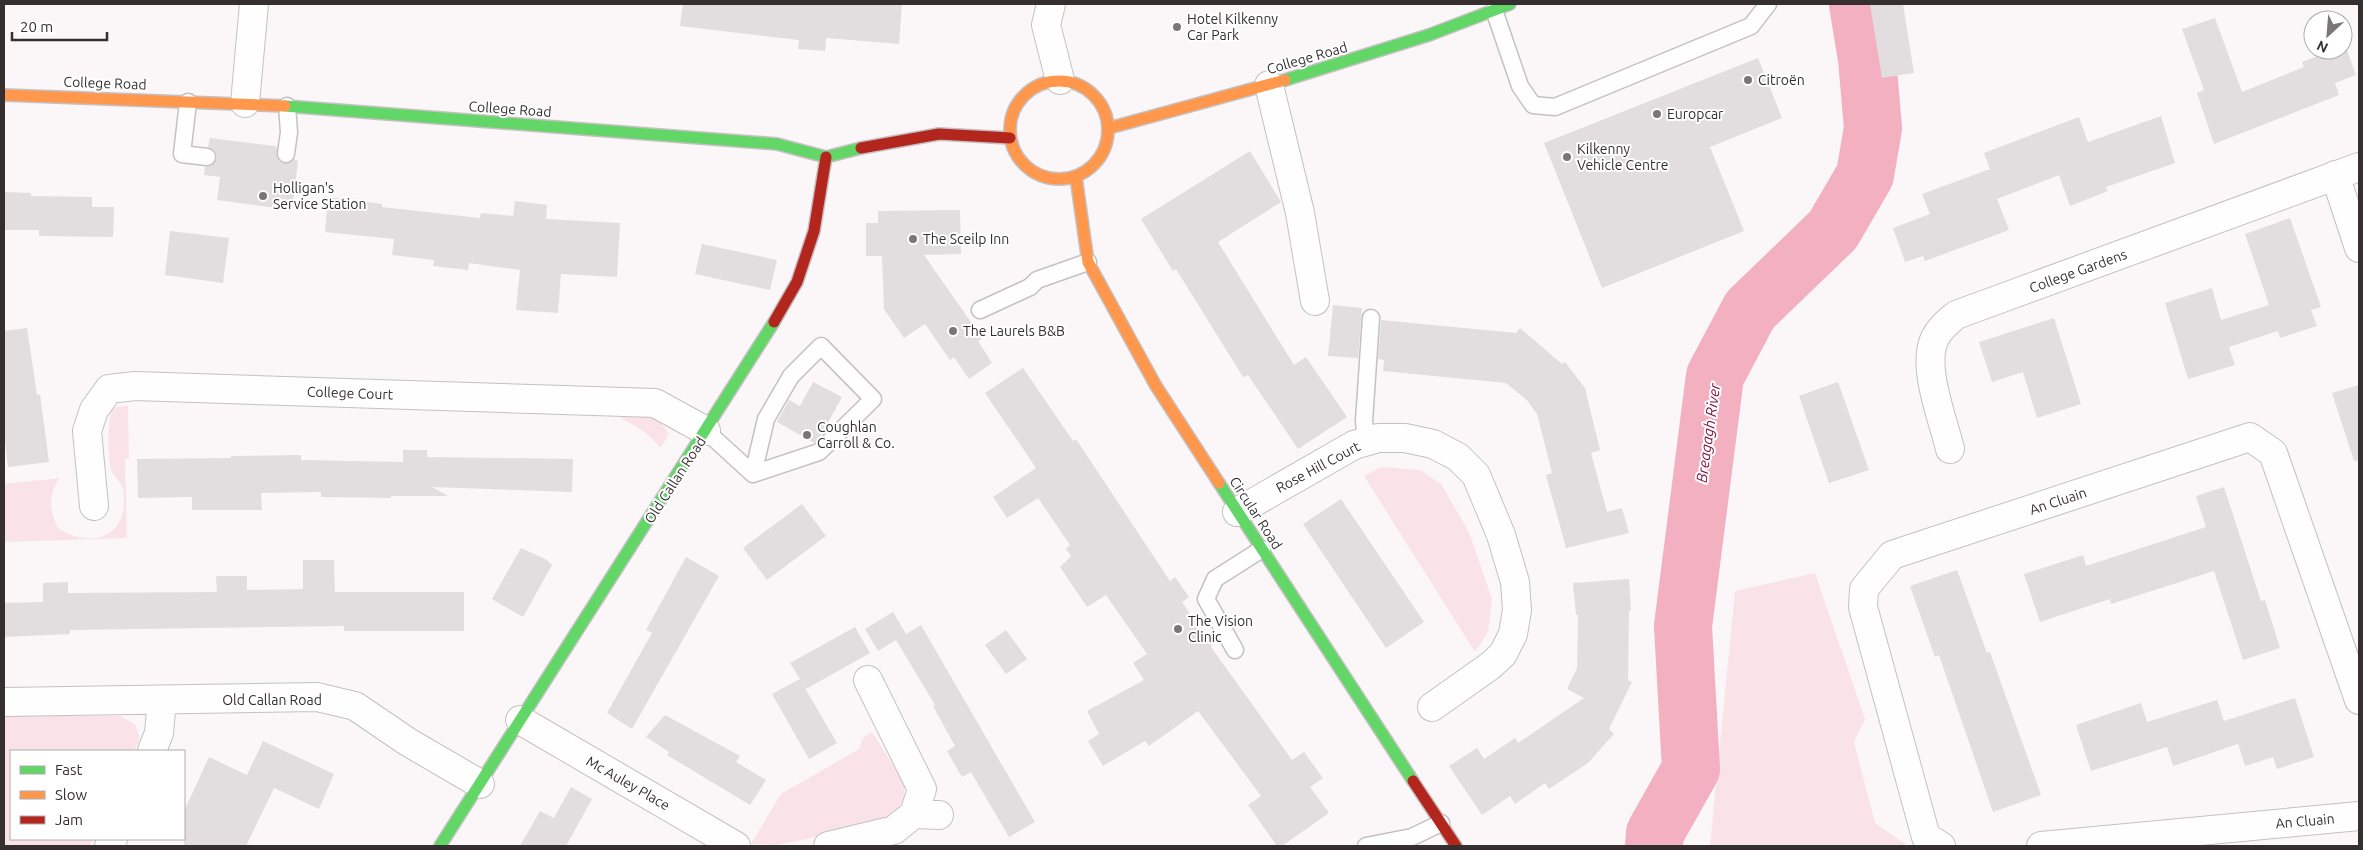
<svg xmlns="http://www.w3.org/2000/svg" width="2363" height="850" font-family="Ubuntu,sans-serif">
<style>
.green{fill:#f9e3e8}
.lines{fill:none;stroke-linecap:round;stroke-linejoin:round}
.river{stroke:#f2b0c1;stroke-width:58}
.building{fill:#e2ddde}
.lane-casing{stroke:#c5c0c1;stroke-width:19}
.street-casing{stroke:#c5c0c1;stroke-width:30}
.fast-casing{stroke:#c5c0c1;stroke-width:14}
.slow-casing{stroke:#c5c0c1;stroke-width:14}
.jam-casing{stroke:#c5c0c1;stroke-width:14}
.lane{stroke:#fefefe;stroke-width:16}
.street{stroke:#fefefe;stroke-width:28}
.fast{stroke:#63d668;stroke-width:11}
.slow{stroke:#ff974d;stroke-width:11}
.jam{stroke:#b3261e;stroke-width:11}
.poi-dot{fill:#7a7576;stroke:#fff;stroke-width:2}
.labels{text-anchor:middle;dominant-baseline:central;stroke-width:4;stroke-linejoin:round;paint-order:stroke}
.poi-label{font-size:14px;fill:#352f30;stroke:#fff;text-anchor:start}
.street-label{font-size:14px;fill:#352f30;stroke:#fff}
.water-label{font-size:15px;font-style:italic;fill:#7d113d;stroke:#fff}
</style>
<rect width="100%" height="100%" fill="#fbf7f8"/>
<!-- green -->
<path class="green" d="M 128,406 L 129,458 L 125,459 L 127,538 L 4,542 L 4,484 L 60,478 C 48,494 49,510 58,528 C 95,551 130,535 123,489 C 121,480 111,476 110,466 C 108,448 107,427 112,409 L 116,407 Z
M 630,414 C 648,414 659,417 669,434 L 662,446 L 660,447 L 646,433 L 618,416 Z
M 1381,467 L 1420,470 L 1441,484 L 1469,532 L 1492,599 L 1488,632 L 1475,652 L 1364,476 Z
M 1815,573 L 1865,719 L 1854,742 L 1875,823 L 1908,846 L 1710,846 L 1735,591 Z
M 4,716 L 120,716 L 135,724 L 140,739 L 134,751 L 11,751 L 11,839 L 93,839 L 90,846 L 4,846 Z
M 872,732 L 903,780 L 905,788 L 901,809 L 882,824 L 777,845 L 751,844 L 781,794 L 859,749 L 863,738 Z"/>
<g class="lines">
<!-- river -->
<path class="river" d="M 1654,846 L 1655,833 L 1691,769 L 1683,626 L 1715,376 L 1750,310 L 1833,230 L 1865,175 L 1873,128 L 1867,59 L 1858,4"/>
</g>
<!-- building -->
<path class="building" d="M 683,4 L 902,4 L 899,44 L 826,38 L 825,51 L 798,49 L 799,40 L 680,26 Z
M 1870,4 L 1903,4 L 1914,73 L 1882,78 Z
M 2215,18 L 2242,92 L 2304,67 L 2302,62 L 2333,50 L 2343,50 L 2345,45 L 2356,75 L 2335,83 L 2339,95 L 2214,144 L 2197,93 L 2204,90 L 2182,29 Z
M 1758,58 L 1782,118 L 1710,147 L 1744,231 L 1602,288 L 1544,143 Z
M 2161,116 L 2175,163 L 2106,187 L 2108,191 L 2070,206 L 2059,175 L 1997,199 L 2009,230 L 1925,261 L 1923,256 L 1905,262 L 1893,228 L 1930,214 L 1922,194 L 1990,169 L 1984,153 L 2079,117 L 2088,142 Z
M 210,138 L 275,146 L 277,148 L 277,157 L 280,162 L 289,163 L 294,159 L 298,161 L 292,210 L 217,200 L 220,177 L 204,175 L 205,167 L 211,166 L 217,159 L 216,153 L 208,147 Z
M 1250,151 L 1281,202 L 1218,242 L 1294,365 L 1306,357 L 1347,417 L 1298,449 L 1248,375 L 1243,377 L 1176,269 L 1173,271 L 1141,219 Z
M 4,192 L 31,193 L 31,196 L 92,197 L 92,207 L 114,207 L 113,237 L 39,236 L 39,230 L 4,230 Z
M 328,197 L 382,204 L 382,207 L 480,218 L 481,213 L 513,216 L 515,201 L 547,205 L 546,219 L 620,223 L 617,277 L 561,274 L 558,313 L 516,310 L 520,270 L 469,263 L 468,270 L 433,266 L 434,260 L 392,255 L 394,239 L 325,232 Z
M 960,210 L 961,254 L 924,255 L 982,338 L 978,341 L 992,363 L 969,379 L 954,357 L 950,360 L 925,324 L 904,338 L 884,309 L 882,256 L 866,256 L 866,223 L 878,223 L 878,211 Z
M 2290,218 L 2321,307 L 2311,310 L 2317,326 L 2280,338 L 2278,331 L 2229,347 L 2235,365 L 2188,379 L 2165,303 L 2212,288 L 2221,320 L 2269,305 L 2245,234 Z
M 170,231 L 229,238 L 223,283 L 165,275 Z
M 702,244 L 777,260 L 770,290 L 695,274 Z
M 1333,305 L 1362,308 L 1358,358 L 1328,356 Z
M 2054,318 L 2081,404 L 2037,418 L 2023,372 L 1992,382 L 1979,342 Z
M 1381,320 L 1516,333 L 1520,328 L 1562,364 L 1565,362 L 1585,388 L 1600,450 L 1591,453 L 1607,512 L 1622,508 L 1629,533 L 1566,548 L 1546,475 L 1552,473 L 1537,414 L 1527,400 L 1506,383 L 1383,371 L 1384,360 L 1378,359 Z
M 27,328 L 37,395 L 40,394 L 49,462 L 8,467 L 4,432 L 4,331 Z
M 1023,368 L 1073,441 L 1076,439 L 1170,581 L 1175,577 L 1189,597 L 1182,602 L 1212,646 L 1211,647 L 1292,760 L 1304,752 L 1323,778 L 1310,787 L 1329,813 L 1282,846 L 1277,846 L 1248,805 L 1261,796 L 1198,711 L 1149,746 L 1145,741 L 1103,766 L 1088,741 L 1099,734 L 1087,711 L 1144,680 L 1133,663 L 1147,654 L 1106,595 L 1087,607 L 1060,567 L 1071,556 L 1066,549 L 1070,545 L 1038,498 L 1007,518 L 993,497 L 1036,468 L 985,393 Z
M 813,382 L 842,397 L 820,437 L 814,443 L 777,422 L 789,400 L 800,406 Z
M 1838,382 L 1869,470 L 1829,483 L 1799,396 Z
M 2359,385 L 2359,460 L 2354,461 L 2332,393 Z
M 403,450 L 427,450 L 427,457 L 573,459 L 572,492 L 432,487 L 448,496 L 391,496 L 391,498 L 321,497 L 321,492 L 261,493 L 262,510 L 192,510 L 192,497 L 138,498 L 137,459 L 231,458 L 231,456 L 301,455 L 301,460 L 403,462 Z
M 2224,487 L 2261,601 L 2265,600 L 2280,648 L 2243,660 L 2214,571 L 2111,604 L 2110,599 L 2040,622 L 2024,574 L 2083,555 L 2086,566 L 2206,527 L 2196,496 Z
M 1341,499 L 1424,622 L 1386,648 L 1303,524 Z
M 802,504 L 826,536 L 767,580 L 743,548 Z
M 521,548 L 547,560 L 552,565 L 523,617 L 492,599 Z
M 686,557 L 719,576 L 632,729 L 607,713 L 652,633 L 646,630 Z
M 303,560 L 334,560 L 335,592 L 464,592 L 464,631 L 344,631 L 344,626 L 70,630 L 70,634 L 4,637 L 4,603 L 43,602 L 43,583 L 68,582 L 68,593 L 217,592 L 216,576 L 247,576 L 247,590 L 303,589 Z
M 1957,570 L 1987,653 L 1990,652 L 2041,795 L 1993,812 L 1939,655 L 1935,657 L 1910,586 Z
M 1629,579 L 1631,611 L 1629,611 L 1628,680 L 1632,682 L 1609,729 L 1614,734 L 1588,763 L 1549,789 L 1545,783 L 1515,804 L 1510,796 L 1482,815 L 1449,766 L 1477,748 L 1484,759 L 1515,738 L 1518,743 L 1584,698 L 1567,689 L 1577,668 L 1578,615 L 1576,615 L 1573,583 Z
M 893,612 L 906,634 L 921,625 L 1035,822 L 1009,837 L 971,772 L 962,777 L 947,751 L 955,746 L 933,706 L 935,705 L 896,640 L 878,651 L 865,629 Z
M 855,627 L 870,653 L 806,689 L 802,683 L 837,743 L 809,759 L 772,694 L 800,679 L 790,663 Z
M 1006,630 L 1027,659 L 1006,674 L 985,645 Z
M 2295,698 L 2314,757 L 2277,769 L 2273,757 L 2245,766 L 2238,744 L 2173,766 L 2167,747 L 2091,771 L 2076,725 L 2141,703 L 2147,722 L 2217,700 L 2224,721 Z
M 665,715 L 740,756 L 736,762 L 766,780 L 750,805 L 667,755 L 669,752 L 646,737 Z
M 263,741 L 334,774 L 319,809 L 274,788 L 246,846 L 184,846 L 184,811 L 209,757 L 247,775 Z
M 571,787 L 592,799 L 566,846 L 520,846 L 540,811 L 554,818 Z"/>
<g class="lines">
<!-- lane casing -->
<g class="lane-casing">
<path id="lane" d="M 1494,10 L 1520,86 L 1533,105 L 1555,107 L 1751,26 L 1768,4
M 188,102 L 182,154 L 207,157
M 286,154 L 289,132 L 287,106
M 980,310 L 1030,287 L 1037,280 L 1088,262
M 706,431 L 753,474 L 819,452 L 873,399 L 821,346 L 791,376 L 766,419 L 753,474
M 1366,442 L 1364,421 L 1371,318
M 1235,650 L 1206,599 L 1215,579 L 1262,549
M 1366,846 L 1412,837 L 1441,823"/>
</g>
<!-- street casing -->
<g class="street-casing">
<path id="street" d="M 1051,4 L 1046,25 L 1060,80
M 1269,85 L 1300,213 L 1315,301
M 245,103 L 254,4
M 2335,175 L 2359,248
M 1950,449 C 1943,419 1921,366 1935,338 C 1940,328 1948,322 1956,315 L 2359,167
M 94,506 L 87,431 L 94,410 L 109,389 L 135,386 L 655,403 L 706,431
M 1237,512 L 1354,445 L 1378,438 L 1405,438 L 1433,444 L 1458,457 L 1476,475 L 1501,535 L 1515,582 L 1517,610 L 1513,634 L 1503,654 L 1490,666 L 1432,707
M 4,702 L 317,697 L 355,706 L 408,742 L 480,784
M 520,720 L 736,846
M 152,751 L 159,733 L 162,700
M 914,814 L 939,815
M 109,846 L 113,839
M 828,846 L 894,830 L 914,814 L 922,789 L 868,680
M 1941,846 L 1926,837 L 1863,607 L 1864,589 L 1892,555 L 2250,437 L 2273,453 L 2359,700
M 2041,846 L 2359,816"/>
</g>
<!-- fast casing -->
<g class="fast-casing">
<path id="fast" d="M 1285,80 L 1429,35 L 1510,4
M 285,106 L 777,144 L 826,157 L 861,148
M 1219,483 L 1413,781
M 440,846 L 774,322"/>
</g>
<!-- slow casing -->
<g class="slow-casing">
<path id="slow" d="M1010 130a49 49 0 1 1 98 0a49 49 0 1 1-98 0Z
M 4,95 L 285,106
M 1109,128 L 1285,80
M 1076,177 L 1088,262 L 1156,386 L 1219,483"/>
</g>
<!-- jam casing -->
<g class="jam-casing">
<path id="jam" d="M 861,148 L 939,134 L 1010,138
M 774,322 L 797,282 L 814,231 L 826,157
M 1413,781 L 1456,846"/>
</g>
<!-- lane -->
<use href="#lane" class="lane"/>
<!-- street -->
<use href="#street" class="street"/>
<!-- fast -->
<use href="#fast" class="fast"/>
<!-- slow -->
<use href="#slow" class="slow"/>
<!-- jam -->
<use href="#jam" class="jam"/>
</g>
<!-- markers -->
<g class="poi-dot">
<circle cx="1177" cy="27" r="5"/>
<circle cx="1748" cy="80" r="5"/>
<circle cx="1657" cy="114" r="5"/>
<circle cx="1567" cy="157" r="5"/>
<circle cx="263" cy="196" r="5"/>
<circle cx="913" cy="239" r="5"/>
<circle cx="953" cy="331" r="5"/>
<circle cx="807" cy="435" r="5"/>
<circle cx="1178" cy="629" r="5"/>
</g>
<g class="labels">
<!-- poi labels -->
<g class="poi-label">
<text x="1187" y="19">Hotel Kilkenny<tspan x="1187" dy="16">Car Park</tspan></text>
<text x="1758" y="80">Citroën</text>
<text x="1667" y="114">Europcar</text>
<text x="1577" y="149">Kilkenny<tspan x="1577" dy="16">Vehicle Centre</tspan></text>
<text x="273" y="188">Holligan's<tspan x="273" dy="16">Service Station</tspan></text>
<text x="923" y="239">The Sceilp Inn</text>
<text x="963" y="331">The Laurels B&amp;B</text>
<text x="817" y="427">Coughlan<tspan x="817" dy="16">Carroll &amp; Co.</tspan></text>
<text x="1188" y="621">The Vision<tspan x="1188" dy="16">Clinic</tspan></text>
</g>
<!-- street labels -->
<g class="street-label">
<text transform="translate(1307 58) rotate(-16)">College Road</text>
<text transform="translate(105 83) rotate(2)">College Road</text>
<text transform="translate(510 109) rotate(4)">College Road</text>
<text transform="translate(2078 271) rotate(-20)">College Gardens</text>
<text transform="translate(350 393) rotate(2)">College Court</text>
<text transform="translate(1318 467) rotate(-28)">Rose Hill Court</text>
<text transform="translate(675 480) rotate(-57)">Old Callan Road</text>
<text transform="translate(2058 501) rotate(-18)">An Cluain</text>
<text transform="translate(1256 513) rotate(57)">Circular Road</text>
<text x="272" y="700">Old Callan Road</text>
<text transform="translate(628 783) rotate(30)">Mc Auley Place</text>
<text transform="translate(2305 821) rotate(-5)">An Cluain</text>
</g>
<!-- water labels -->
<g class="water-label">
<text transform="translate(1708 433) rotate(-82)">Breagagh River</text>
</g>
</g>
<!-- border -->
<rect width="2363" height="850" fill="none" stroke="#352f30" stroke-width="10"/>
<!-- legend -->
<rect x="10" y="750" width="175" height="90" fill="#ffffff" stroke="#aeacac"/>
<rect x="20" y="766" width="25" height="8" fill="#63d668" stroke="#aeacac"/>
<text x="55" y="775" font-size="15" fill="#352f30">Fast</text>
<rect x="20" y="791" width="25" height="8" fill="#ff974d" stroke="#aeacac"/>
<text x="55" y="800" font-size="15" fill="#352f30">Slow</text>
<rect x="20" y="816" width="25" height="8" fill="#b3261e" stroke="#aeacac"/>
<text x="55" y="825" font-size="15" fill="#352f30">Jam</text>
<!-- north arrow -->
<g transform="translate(2328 35) rotate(206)"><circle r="24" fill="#ffffff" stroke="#aeacac"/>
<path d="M0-4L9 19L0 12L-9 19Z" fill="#7a7576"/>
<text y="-8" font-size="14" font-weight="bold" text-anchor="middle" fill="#352f30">N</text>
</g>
<!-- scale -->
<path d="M12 32v8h95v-8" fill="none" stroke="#352f30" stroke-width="2.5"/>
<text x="20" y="32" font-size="15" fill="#352f30" stroke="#ffffff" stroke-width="4" paint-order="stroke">20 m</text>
</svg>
